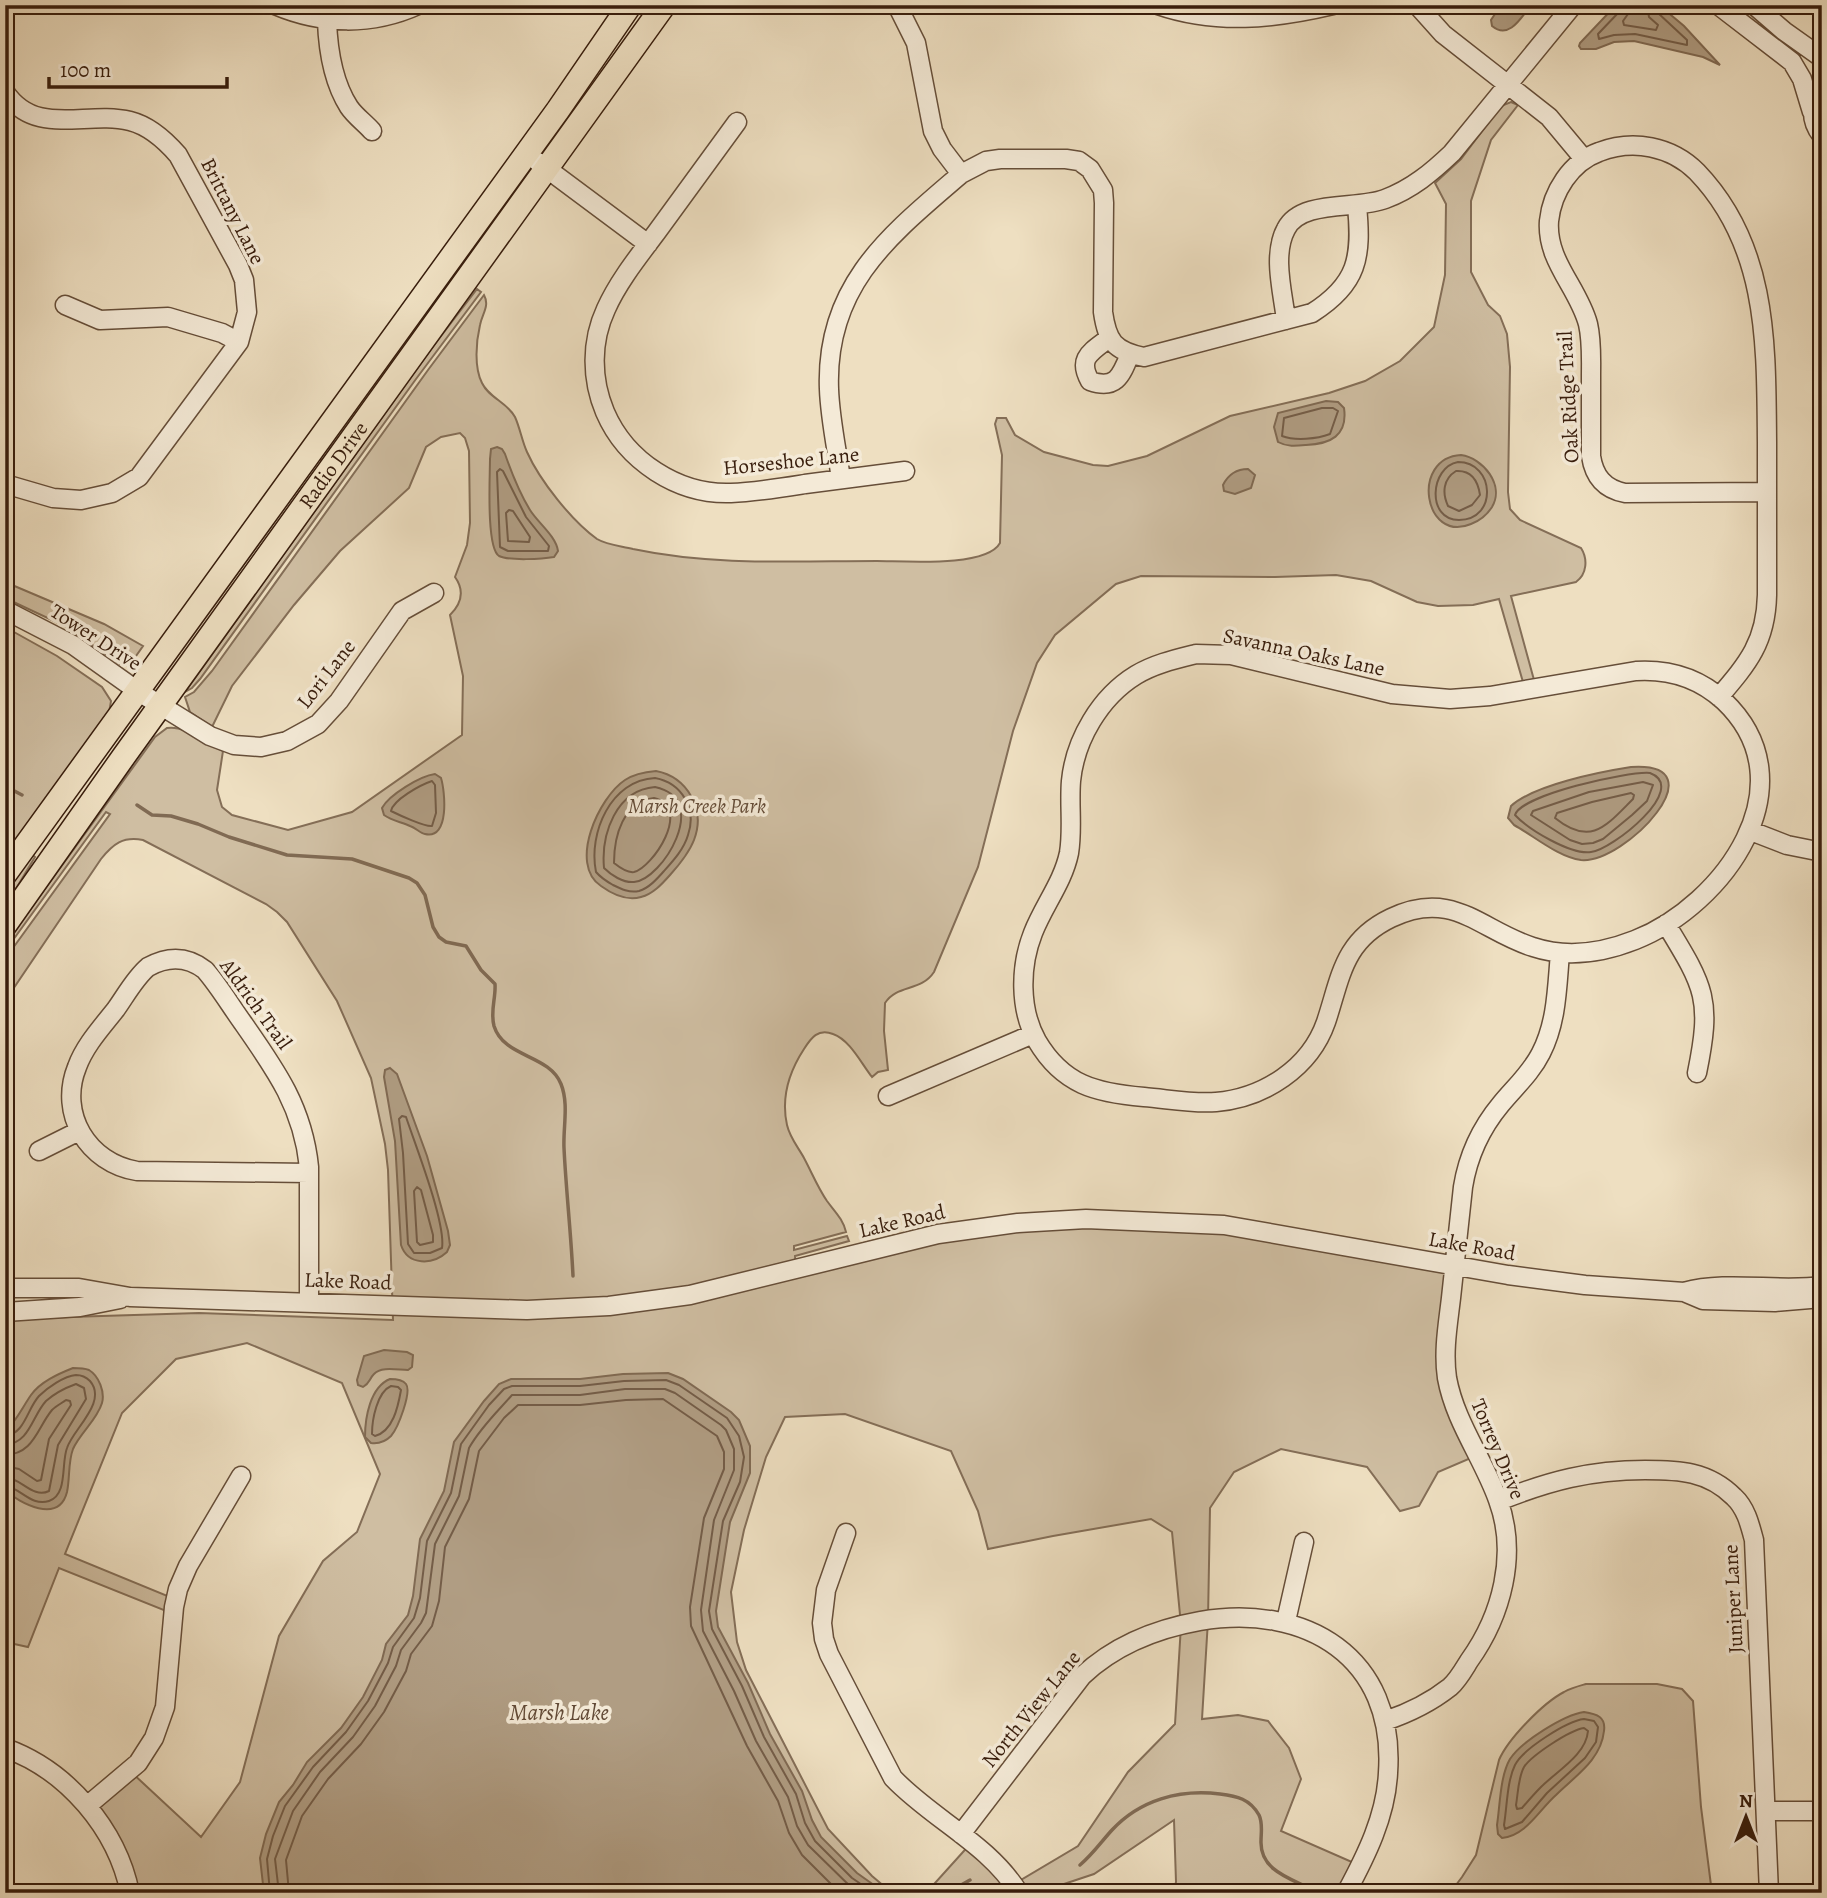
<svg xmlns="http://www.w3.org/2000/svg" width="1827" height="1898" font-family="Alegreya,serif">
<style>
.green{fill:#cfbea2;stroke:#846e57;stroke-width:2}
.water{fill:#b09d83;stroke:#806a53;stroke-width:2}
.lines{fill:none;stroke-linecap:round;stroke-linejoin:round}
.shore{stroke:#745d48;stroke-width:2}
.stream{stroke:#806a53;stroke-width:3.5}
.minor-casing{stroke:#664e39;stroke-width:21}
.major-casing{stroke:#381d0c;stroke-width:26}
.minor{stroke:#f4ead7;stroke-width:18}
.major{stroke:#eedfc1;stroke-width:23}
.labels{text-anchor:middle;dominant-baseline:central;stroke-width:7;stroke-linejoin:round;paint-order:stroke}
.street-label{font-size:21px;fill:#381d0c;stroke:#f4ead7}
.park-label{font-size:21px;font-style:italic;fill:#654d39;stroke:#f4ead7}
.water-label{font-size:23px;font-style:italic;fill:#624a36;stroke:#f4ead7}
</style>
<rect width="100%" height="100%" fill="#eedfc1"/>
<filter id="stains"><feTurbulence type="fractalNoise" baseFrequency=".00286" numOctaves="4"/><feColorMatrix values="0 0 0 0 .2 0 0 0 0 .09 0 0 0 0 .02 0 0 0 .5 -.17"/></filter>
<radialGradient id="worn" r=".72"><stop offset=".6" stop-color="#630" stop-opacity="0"/><stop offset="1" stop-color="#630" stop-opacity=".3"/></radialGradient>
<!-- green -->
<path class="green" d="M 1511,102 L 1518,105 L 1491,140 L 1471,201 L 1471,272 L 1488,305 L 1500,316 L 1507,334 L 1510,367 L 1508,492 L 1510,509 L 1520,520 L 1581,548 C 1588,559 1587,574 1576,582 L 1511,596 L 1534,680 L 1523,682 L 1499,599 L 1473,605 L 1438,606 L 1417,602 L 1371,581 L 1336,575 L 1275,577 L 1141,576 L 1116,584 L 1055,635 L 1037,663 L 1013,731 L 978,867 L 934,972 C 921,992 897,984 885,1003 L 884,1031 L 888,1070 L 878,1072 L 872,1077 C 861,1063 850,1040 833,1034 C 818,1028 811,1038 804,1049 C 789,1072 781,1098 787,1125 C 790,1138 798,1147 804,1158 C 812,1173 818,1188 827,1201 C 835,1212 843,1219 846,1232 L 794,1246 L 794,1250 L 847,1236 L 849,1241 L 795,1256 L 796,1270 L 938,1234 L 1138,1219 L 1454,1266 L 1445,1347 L 1478,1455 L 1438,1472 L 1419,1506 L 1400,1511 L 1367,1467 L 1281,1449 L 1234,1472 L 1210,1508 L 1208,1620 L 1202,1719 L 1238,1715 L 1268,1721 L 1289,1748 L 1301,1779 L 1281,1831 L 1361,1866 L 1346,1893 L 1287,1893 L 1271,1886 L 1265,1893 L 1173,1893 L 1176,1882 L 1174,1820 L 1094,1874 L 1037,1893 L 926,1893 L 972,1842 L 1014,1884 L 1078,1846 L 1128,1772 L 1175,1724 L 1181,1625 L 1172,1532 L 1151,1519 L 1053,1536 L 988,1549 L 978,1511 L 951,1451 L 845,1414 L 785,1417 L 766,1457 L 744,1530 L 731,1592 L 737,1642 L 746,1670 L 828,1829 L 872,1876 L 892,1893 L 130,1893 L 87,1806 L 130,1771 L 201,1837 L 240,1782 L 279,1636 L 323,1561 L 357,1532 L 380,1474 L 342,1383 L 247,1343 L 176,1359 L 122,1413 L 65,1554 L 170,1597 L 166,1611 L 59,1568 L 28,1647 L 5,1642 L 5,1319 L 199,1313 L 393,1320 L 388,1170 L 385,1144 L 371,1078 L 337,1001 L 287,922 L 277,912 L 266,904 L 143,840 C 123,836 113,844 101,859 L 5,1001 L 5,959 L 110,814 L 106,812 L 5,951 L 5,944 L 155,737 L 167,728 C 186,725 205,744 223,751 L 217,790 L 222,807 L 232,815 L 288,830 L 352,812 L 462,735 L 463,676 L 450,615 C 461,604 465,591 455,577 L 467,545 L 470,523 L 469,451 L 465,438 L 460,433 L 441,437 L 426,447 L 409,488 L 340,551 L 294,605 L 232,686 L 212,727 L 190,712 L 185,697 L 194,692 L 212,671 L 428,370 L 484,295 C 490,306 482,314 480,325 C 476,342 474,367 482,383 C 489,398 507,402 515,417 C 520,428 522,441 527,452 C 540,481 572,521 597,539 C 607,545 621,546 633,549 C 713,566 796,561 877,561 C 903,561 986,568 1000,543 L 1002,455 L 995,424 L 997,418 L 1006,418 L 1015,435 L 1044,452 L 1093,465 L 1108,466 L 1147,456 L 1230,416 L 1329,393 L 1365,381 L 1400,361 L 1434,327 L 1445,275 L 1446,204 L 1435,183 L 1461,159 L 1501,106 Z
M 489,220 L 497,225 L 325,463 L 318,458 Z
M 477,289 L 481,292 L 416,379 L 200,679 L 192,688 L 185,692 L 428,353 Z
M 5,582 L 104,624 L 143,646 L 129,666 L 120,664 L 65,626 L 5,598 Z
M 5,627 L 57,656 L 102,687 L 111,701 L 109,713 L 5,856 Z
M 30,853 L 35,857 L 5,907 L 5,887 Z
M 1586,1684 L 1657,1684 L 1682,1689 L 1693,1701 L 1701,1807 L 1712,1893 L 1450,1893 L 1462,1877 L 1476,1855 L 1499,1760 C 1508,1739 1543,1703 1564,1692 C 1571,1688 1579,1686 1586,1684 Z"/>
<!-- water -->
<path class="water" d="M 1501,5 L 1531,5 C 1521,18 1509,40 1492,26 L 1491,20 Z
M 1616,5 L 1659,5 L 1684,26 L 1720,65 L 1703,57 L 1634,41 L 1614,42 L 1596,49 L 1581,49 L 1579,46 L 1580,43 Z
M 1326,401 L 1338,402 L 1344,408 C 1348,436 1330,444 1306,445 C 1296,446 1287,447 1278,442 L 1274,427 L 1278,413 Z
M 497,447 L 502,449 L 505,454 C 512,474 519,492 530,510 C 538,523 556,536 558,551 L 554,557 C 543,559 509,561 499,556 C 486,548 490,475 490,459 L 491,449 Z
M 1461,455 C 1483,458 1505,485 1492,507 C 1487,515 1479,521 1471,524 C 1424,544 1410,458 1461,455 Z
M 1248,469 L 1255,475 L 1251,488 L 1235,494 L 1224,491 L 1223,485 C 1228,475 1237,469 1248,469 Z
M 1631,767 C 1722,761 1625,864 1581,860 C 1558,857 1534,836 1514,825 L 1508,818 L 1511,806 C 1534,785 1599,772 1631,767 Z
M 656,771 C 687,777 706,809 694,840 C 689,853 679,865 670,875 C 662,884 653,894 641,897 C 627,901 612,894 601,886 C 568,864 599,797 625,780 C 634,774 645,772 656,771 Z
M 435,774 L 441,778 C 445,791 450,840 425,834 C 420,833 416,828 410,826 C 402,822 392,821 384,815 L 382,808 C 389,795 420,776 435,774 Z
M 390,1068 L 397,1074 L 427,1156 L 448,1231 L 450,1245 L 447,1252 C 433,1265 408,1266 401,1245 L 395,1141 L 384,1077 L 385,1070 Z
M 384,1350 L 407,1352 L 413,1355 L 412,1367 L 408,1370 C 398,1370 381,1366 374,1374 C 369,1379 370,1383 363,1387 L 358,1385 L 357,1380 L 364,1356 Z
M 73,1368 C 77,1368 84,1368 89,1370 C 99,1376 105,1392 102,1403 C 97,1420 80,1433 73,1449 C 68,1462 70,1478 67,1492 C 59,1524 20,1504 5,1490 L 5,1432 C 17,1420 22,1408 31,1395 C 40,1382 58,1374 73,1368 Z
M 668,1373 L 683,1379 L 731,1412 L 739,1420 L 750,1446 L 750,1473 L 730,1522 L 716,1611 L 718,1627 L 748,1683 L 770,1734 L 802,1791 L 812,1820 L 821,1837 L 857,1873 L 885,1893 L 264,1893 L 260,1858 L 266,1834 L 279,1802 L 293,1785 L 307,1762 L 341,1728 L 363,1697 L 382,1660 L 386,1644 L 408,1615 L 413,1596 L 420,1539 L 444,1491 L 454,1442 L 484,1401 L 499,1384 L 511,1379 L 580,1379 L 623,1374 Z
M 390,1379 C 395,1379 402,1379 406,1384 C 412,1392 398,1428 391,1436 C 385,1442 379,1444 371,1443 L 365,1437 C 365,1418 370,1387 390,1379 Z
M 1584,1712 C 1597,1714 1606,1717 1604,1731 C 1601,1760 1575,1776 1556,1795 C 1539,1810 1526,1836 1502,1838 L 1498,1834 L 1497,1825 C 1500,1806 1500,1776 1510,1759 C 1522,1741 1564,1715 1584,1712 Z"/>
<g class="lines">
<!-- shore -->
<path class="shore" d="M 1620,5 L 1619,12 L 1598,34 L 1599,39 L 1614,35 L 1635,34 L 1687,45 L 1687,40 L 1658,13 L 1656,5
M 1629,5 L 1628,14 L 1623,21 L 1624,25 L 1656,30 L 1658,25 L 1649,17 L 1647,5
M 1322,408 L 1333,408 L 1338,411 L 1330,434 C 1317,439 1295,441 1282,436 L 1284,418 Z
M 1458,462 C 1495,462 1498,520 1459,520 C 1426,520 1430,467 1458,462 Z
M 500,469 L 503,471 L 526,517 L 549,546 L 548,551 L 508,551 L 500,547 L 497,472 Z
M 1456,471 C 1472,470 1478,481 1480,495 L 1472,505 L 1459,511 L 1448,506 C 1442,493 1443,479 1456,471 Z
M 509,510 L 513,511 L 530,537 L 529,542 L 508,541 L 506,513 Z
M 1650,773 C 1690,788 1612,850 1591,852 C 1571,855 1529,830 1515,815 C 1521,795 1627,771 1650,773 Z
M 655,778 C 682,783 697,809 688,835 C 684,849 673,861 664,871 C 657,879 649,888 639,891 C 629,893 621,889 613,885 C 606,881 601,878 596,872 C 588,833 611,780 655,778 Z
M 432,781 L 435,785 L 436,813 L 432,826 C 425,827 399,815 391,811 C 393,800 420,785 432,781 Z
M 1643,782 L 1653,785 L 1647,801 L 1632,815 L 1603,839 L 1593,843 L 1582,844 L 1570,840 L 1531,815 L 1533,811 L 1589,792 Z
M 655,787 C 712,799 662,880 634,882 C 623,883 611,875 604,868 C 601,834 616,790 655,787 Z
M 1631,793 L 1634,795 L 1633,799 C 1606,826 1591,847 1555,818 L 1557,813 L 1592,802 Z
M 654,798 C 693,808 652,868 634,872 C 628,873 619,867 614,863 C 614,836 623,802 654,798 Z
M 402,1116 L 406,1117 C 415,1144 446,1223 442,1248 L 430,1253 L 414,1253 L 408,1244 L 403,1153 L 399,1119 Z
M 417,1187 L 421,1190 L 433,1235 L 433,1242 L 420,1245 L 417,1242 L 414,1191 Z
M 391,1386 L 398,1387 L 401,1390 C 398,1407 393,1431 375,1436 L 372,1434 C 372,1420 377,1392 391,1386 Z
M 5,1436 C 25,1434 27,1409 39,1396 C 47,1388 64,1376 76,1375 C 81,1375 86,1377 90,1381 C 108,1402 73,1429 67,1448 C 61,1463 68,1495 49,1501 C 31,1507 20,1487 5,1486
M 5,1445 C 30,1443 32,1416 46,1401 C 55,1393 65,1388 76,1384 L 84,1388 L 86,1399 L 58,1445 L 49,1491 C 33,1499 21,1478 5,1477
M 5,1455 C 34,1454 37,1428 52,1410 C 56,1406 62,1403 66,1400 L 70,1401 L 71,1405 L 49,1439 L 41,1480 L 37,1481 L 19,1469 L 5,1466
M 1584,1719 L 1594,1721 L 1598,1727 L 1596,1742 L 1585,1758 L 1547,1793 L 1522,1822 L 1505,1829 L 1504,1825 C 1507,1807 1507,1781 1515,1765 C 1523,1749 1567,1721 1584,1719 Z
M 1584,1728 L 1588,1731 C 1586,1755 1557,1771 1541,1787 C 1534,1794 1528,1801 1522,1808 L 1517,1809 L 1516,1805 C 1518,1794 1518,1778 1524,1767 C 1532,1755 1570,1730 1584,1728 Z
M 270,1893 L 267,1859 L 273,1836 L 285,1806 L 313,1767 L 346,1732 L 368,1701 L 388,1663 L 393,1647 L 414,1618 L 420,1598 L 427,1541 L 451,1493 L 461,1444 L 489,1405 L 504,1389 L 512,1386 L 580,1386 L 624,1381 L 666,1380 L 679,1385 L 727,1418 L 739,1436 L 744,1457 L 740,1482 L 723,1521 L 709,1611 L 712,1629 L 742,1686 L 764,1737 L 796,1794 L 805,1823 L 815,1841 L 852,1878 L 874,1893
M 279,1893 L 275,1859 L 293,1811 L 320,1772 L 353,1737 L 375,1706 L 396,1666 L 401,1650 L 421,1623 L 426,1613 L 435,1544 L 459,1496 L 469,1448 C 480,1428 498,1411 512,1395 L 580,1395 L 625,1389 L 665,1389 L 675,1393 L 721,1425 L 726,1430 L 734,1449 L 734,1470 L 714,1520 L 701,1610 L 703,1631 L 734,1691 L 756,1741 L 788,1797 L 797,1826 L 808,1845 L 857,1893
M 289,1893 L 286,1860 L 302,1816 L 328,1779 L 361,1744 L 384,1712 L 406,1671 L 411,1654 L 432,1626 L 439,1601 L 445,1547 L 469,1499 L 479,1451 L 504,1418 L 518,1405 L 580,1405 L 626,1400 L 663,1399 L 717,1436 L 724,1452 L 724,1469 L 704,1518 L 690,1607 L 691,1626 L 747,1746 L 778,1801 L 789,1833 L 802,1855 L 840,1893"/>
<!-- stream -->
<path class="stream" d="M 5,786 L 22,795
M 137,805 L 152,815 L 171,816 L 198,824 L 229,837 L 287,855 L 352,859 L 409,878 L 417,883 L 425,895 L 433,927 L 439,937 L 446,942 L 466,946 L 481,970 L 495,984 C 496,998 490,1011 494,1026 C 504,1058 549,1054 561,1084 C 569,1104 563,1127 564,1148 C 566,1190 571,1233 573,1276
M 1080,1865 C 1093,1854 1101,1842 1112,1830 C 1140,1800 1179,1789 1220,1794 C 1237,1796 1250,1799 1259,1815 C 1263,1823 1261,1833 1261,1841 C 1260,1870 1289,1878 1311,1889
M 947,1893 L 970,1880"/>
<!-- minor casing -->
<g class="minor-casing">
<path id="minor" d="M 275,5 C 322,25 372,26 418,5
M 897,5 L 916,43 L 933,131 L 942,149 L 961,174
M 1158,5 C 1216,25 1274,19 1333,5
M 1417,5 L 1443,34 L 1549,117 L 1584,159
M 1718,5 L 1792,62 L 1802,79 L 1812,112
M 1754,5 L 1784,31 L 1822,58
M 327,21 C 328,49 333,82 349,107 C 355,116 365,123 372,131
M 1822,89 C 1810,104 1810,121 1822,136
M 5,92 C 36,138 86,110 130,121 C 150,126 165,140 178,155 L 238,265 L 244,280 L 247,312 L 239,342 L 139,477 L 112,493 L 81,500 L 53,498 L 5,484
M 737,122 C 710,159 683,196 656,233 C 638,257 618,282 606,309 C 591,341 591,379 605,412 C 626,461 678,495 731,493 C 756,492 780,488 805,484 C 838,480 872,475 905,471
M 538,162 L 648,244
M 65,305 L 100,320 L 168,317 L 222,333 L 239,342
M 1286,320 C 1283,293 1272,255 1286,229 C 1301,199 1357,210 1385,199 C 1412,189 1432,172 1452,153 L 1573,5
M 1109,338 C 1091,352 1077,358 1090,381 C 1116,390 1121,376 1130,354
M 841,479 C 837,450 830,419 829,389 C 825,285 890,235 961,174 L 986,161 L 1000,159 L 1066,159 L 1079,161 L 1090,169 L 1103,190 L 1104,203 L 1103,312 C 1107,341 1114,351 1144,357 L 1312,313 C 1358,284 1362,257 1357,206
M 5,610 L 73,645 L 139,692 L 210,736 L 234,745 L 261,747 L 287,741 L 318,724 L 339,701 L 402,611 L 434,593
M 1196,654 L 1231,655 L 1392,694 L 1450,699 L 1490,696 L 1636,671 C 1669,669 1699,678 1724,701 C 1811,784 1724,905 1635,940 C 1602,953 1566,958 1533,947 C 1481,931 1453,888 1391,918 C 1343,941 1341,977 1326,1022 C 1310,1068 1264,1098 1216,1102 C 1193,1104 1168,1099 1144,1097 C 1096,1093 1063,1085 1037,1041 C 1019,1009 1020,966 1033,933 C 1044,905 1063,882 1069,853 C 1073,829 1069,805 1071,781 C 1075,740 1100,697 1136,675 C 1154,664 1176,659 1196,654 Z
M 1719,697 C 1748,663 1766,642 1767,595 C 1767,544 1767,493 1767,442 C 1766,346 1769,247 1697,172 C 1671,146 1633,139 1599,152 C 1571,162 1552,192 1549,221 C 1546,261 1578,287 1588,324 C 1592,341 1591,359 1591,376 C 1591,403 1591,429 1591,456 C 1594,476 1604,489 1625,493 L 1767,492
M 1751,831 L 1787,845 L 1822,852
M 1666,924 C 1705,988 1712,999 1697,1073
M 888,1096 L 1033,1034
M 39,1151 L 79,1131
M 309,1173 L 137,1171 C 88,1163 58,1114 77,1067 C 85,1045 102,1027 116,1009 C 126,995 135,978 148,967 C 168,956 187,956 205,970 C 219,986 230,1005 243,1023 C 276,1070 303,1108 309,1167 L 309,1302
M 5,1288 L 79,1288 L 130,1297 L 527,1310 L 609,1306 L 690,1295 L 938,1234 L 1018,1223 L 1086,1219 L 1224,1225 L 1508,1275 L 1585,1285 L 1684,1292 L 1703,1300 L 1775,1302 L 1822,1298
M 1684,1292 C 1728,1280 1776,1292 1822,1286
M 5,1312 L 80,1307 L 120,1299
M 1499,1501 C 1549,1481 1590,1470 1645,1470 C 1679,1470 1708,1471 1734,1497 C 1746,1508 1750,1525 1754,1540 L 1769,1893
M 846,1533 L 826,1590 L 822,1623 L 824,1639 L 829,1654 L 893,1778 C 932,1819 989,1844 1019,1893
M 1286,1621 L 1304,1542
M 1385,1721 C 1409,1713 1431,1702 1450,1687 C 1458,1680 1464,1669 1469,1661 C 1502,1615 1518,1554 1498,1500 C 1483,1458 1455,1422 1447,1378 C 1443,1351 1448,1324 1451,1298 C 1455,1261 1459,1224 1463,1187 C 1468,1156 1481,1128 1501,1104 C 1515,1087 1531,1073 1541,1053 C 1557,1022 1557,987 1560,953
M 5,1748 C 67,1770 117,1829 130,1893
M 87,1806 L 138,1763 L 154,1738 L 165,1707 L 174,1607 L 178,1589 L 188,1566 L 241,1476
M 1766,1811 L 1822,1811
M 961,1834 L 1082,1676 C 1115,1645 1155,1629 1200,1621 C 1306,1603 1396,1657 1388,1773 C 1386,1816 1366,1856 1346,1893"/>
</g>
<!-- major casing -->
<g class="major-casing">
<g id="major">
<path d="M 5,874 L 558,110 L 630,5"/>
<path id="s1" d="M 5,925 L 124,756 L 664,5"/>
</g>
</g>
<!-- minor -->
<use href="#minor" class="minor"/>
<!-- major -->
<use href="#major" class="major"/>
</g>
<g class="labels">
<!-- street labels -->
<g class="street-label">
<text transform="translate(233 211) rotate(63)">Brittany Lane</text>
<text transform="translate(1568 397) rotate(-93)">Oak Ridge Trail</text>
<text transform="translate(791 461) rotate(-6)">Horseshoe Lane</text>
<text stroke="none"><textPath href="#s1" startOffset="565">Radio Drive</textPath></text>
<text transform="translate(96 637) rotate(33)">Tower Drive</text>
<text transform="translate(1304 652) rotate(12)">Savanna Oaks Lane</text>
<text transform="translate(326 674) rotate(-52)">Lori Lane</text>
<text transform="translate(256 1004) rotate(54)">Aldrich Trail</text>
<text transform="translate(902 1221) rotate(-13)">Lake Road</text>
<text transform="translate(1472 1246) rotate(10)">Lake Road</text>
<text transform="translate(348 1281) rotate(2)">Lake Road</text>
<text transform="translate(1498 1449) rotate(67)">Torrey Drive</text>
<text transform="translate(1733 1599) rotate(-93)">Juniper Lane</text>
<text transform="translate(1031 1709) rotate(-51)">North View Lane</text>
</g>
<!-- park labels -->
<g class="park-label">
<text x="697" y="806">Marsh Creek Park</text>
</g>
<!-- water labels -->
<g class="water-label">
<text x="559" y="1712">Marsh Lake</text>
</g>
</g>
<!-- margin -->
<rect width="1827" height="1898" fill="none" stroke="#eedfc1" stroke-width="28"/>
<rect x="7" y="7" width="1813" height="1884" fill="none" stroke="#381d0c" stroke-width="3.5"/>
<rect x="14" y="14" width="1799" height="1870" fill="none" stroke="#381d0c" stroke-width="2"/>
<!-- north arrow -->
<g transform="translate(1746 1817)" stroke="#f4ead7" stroke-width="5" paint-order="stroke">
<path d="M0-5L12 26L0 18L-12 26Z" fill="#381d0c"/>
<text y="-10" font-size="19" font-weight="bold" text-anchor="middle" fill="#381d0c">N</text>
</g>
<!-- scale -->
<path d="M49 77v10h178v-10" fill="none" stroke="#381d0c" stroke-width="3.5"/>
<text x="60" y="77" font-size="21" fill="#381d0c" stroke="#f4ead7" stroke-width="5" paint-order="stroke">100 m</text>
<rect width="100%" height="100%" filter="url(#stains)"/>
<rect width="100%" height="100%" fill="url(#worn)"/>
</svg>
